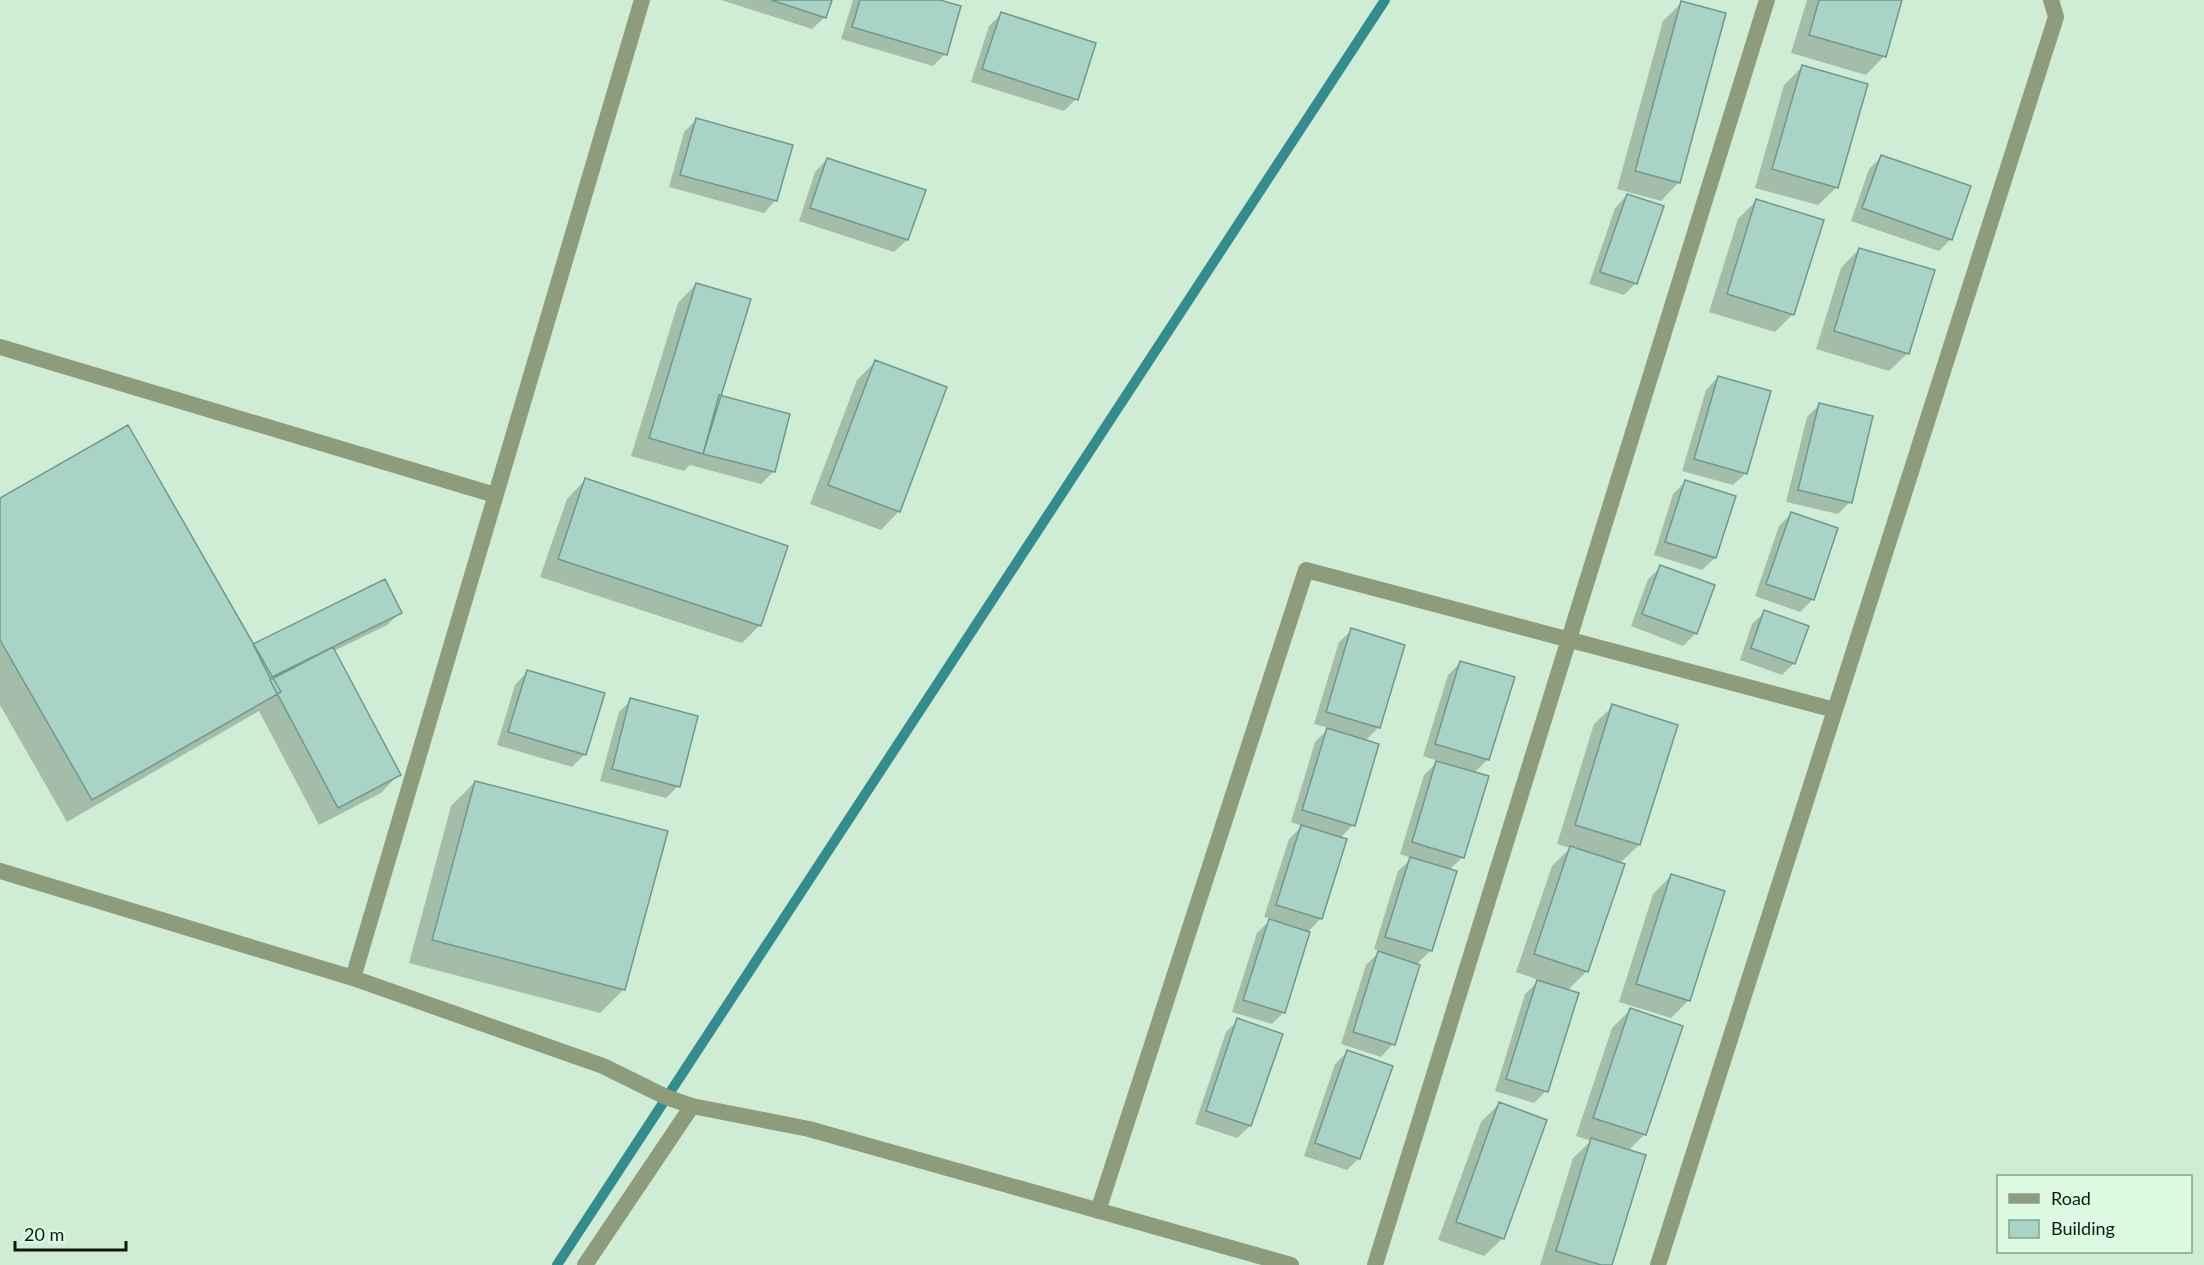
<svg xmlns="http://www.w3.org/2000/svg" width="2204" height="1265" font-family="Lato,sans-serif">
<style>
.shadow{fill:#0003}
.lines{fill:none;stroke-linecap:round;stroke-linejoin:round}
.stream{stroke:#368b8f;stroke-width:10}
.building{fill:#a9d3c7;stroke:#71988d;stroke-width:1.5}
.minor{stroke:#8f9c7c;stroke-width:16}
</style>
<rect width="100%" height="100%" fill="#ceedd4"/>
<!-- shadow -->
<path class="shadow" d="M 721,0 L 830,0 L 825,17 L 812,29 Z
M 853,0 L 935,0 L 945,54 L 933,66 L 841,39 Z
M 1807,0 L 1901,0 L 1884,56 L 1866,75 L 1791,53 Z
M 1681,3 L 1679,182 L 1661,201 L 1617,189 L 1663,21 Z
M 1001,14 L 1076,99 L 1064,111 L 971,82 L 989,26 Z
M 1802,67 L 1837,187 L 1818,205 L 1755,188 L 1784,85 Z
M 696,120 L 776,200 L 764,213 L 669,187 L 684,132 Z
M 1882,156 L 1951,239 L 1939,251 L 1851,221 L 1869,169 Z
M 827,159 L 907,240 L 894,252 L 799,221 L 815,172 Z
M 1627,195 L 1636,283 L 1624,295 L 1589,284 L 1615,208 Z
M 1757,200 L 1793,314 L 1775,332 L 1709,312 L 1738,219 Z
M 1859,249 L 1908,353 L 1889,371 L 1816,349 L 1841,268 Z
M 696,284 L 719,397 L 773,472 L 761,484 L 690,465 L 684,471 L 631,456 L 678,303 Z
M 875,362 L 899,511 L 881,530 L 810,504 L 857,380 Z
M 1718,377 L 1746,473 L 1733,485 L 1682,471 L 1706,390 Z
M 1819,405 L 1850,502 L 1838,514 L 1786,502 L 1807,417 Z
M 585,480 L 760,625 L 742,643 L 540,577 L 567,499 Z
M 1685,482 L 1715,558 L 1702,570 L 1654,555 L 1673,494 Z
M 0,500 L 253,646 L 400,613 L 387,625 L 334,651 L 399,774 L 381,793 L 319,825 L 259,711 L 67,822 L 0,705 Z
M 1791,514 L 1813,599 L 1800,612 L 1755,596 L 1779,526 Z
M 1661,567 L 1696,633 L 1683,646 L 1631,626 L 1648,579 Z
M 1765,612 L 1794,663 L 1782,675 L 1740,660 L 1752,624 Z
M 1352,630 L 1379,727 L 1365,741 L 1353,825 L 1340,838 L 1321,918 L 1307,933 L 1284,1012 L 1272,1024 L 1232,1012 L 1257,933 L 1271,919 L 1264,917 L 1289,839 L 1302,826 L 1291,822 L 1315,742 L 1329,728 L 1314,724 L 1339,642 Z
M 1461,662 L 1488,759 L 1474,773 L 1463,857 L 1449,870 L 1455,872 L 1430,951 L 1416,965 L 1393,1044 L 1381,1057 L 1341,1044 L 1366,965 L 1380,951 L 1374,949 L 1398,871 L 1412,858 L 1400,854 L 1424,775 L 1438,761 L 1423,756 L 1448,675 Z
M 527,672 L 585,754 L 572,767 L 497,745 L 515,685 Z
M 631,700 L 678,786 L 666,798 L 600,781 L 619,712 Z
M 1613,706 L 1676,726 L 1639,845 L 1619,864 L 1587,971 L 1567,991 L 1546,1091 L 1534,1103 L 1495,1091 L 1525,994 L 1539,980 L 1516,972 L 1552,866 L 1570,848 L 1557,844 L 1594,724 Z
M 475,782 L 624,989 L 600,1013 L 409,963 L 451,806 Z
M 1671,876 L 1689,1000 L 1671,1018 L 1619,1002 L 1653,894 Z
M 1630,1010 L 1645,1134 L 1628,1151 L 1610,1265 L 1540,1265 L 1573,1158 L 1591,1141 L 1576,1136 L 1612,1028 Z
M 1238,1020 L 1250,1126 L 1237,1138 L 1195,1124 L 1226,1032 Z
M 1347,1052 L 1359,1158 L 1347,1170 L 1304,1156 L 1335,1064 Z
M 1499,1104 L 1503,1238 L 1484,1256 L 1438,1240 L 1481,1122 Z"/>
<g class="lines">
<!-- stream -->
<path class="stream" d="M 557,1265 L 1385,0"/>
</g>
<!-- building -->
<path class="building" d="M 771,0 L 832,0 L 826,18 Z
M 860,0 L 940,0 L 961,6 L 947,55 L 852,27 Z
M 1819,0 L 1902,0 L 1886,57 L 1809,35 Z
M 1681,1 L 1726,13 L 1680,183 L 1635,171 Z
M 1001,12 L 1096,43 L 1078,100 L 982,69 Z
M 1802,65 L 1868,84 L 1838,188 L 1772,169 Z
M 696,118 L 793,145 L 777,201 L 680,175 Z
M 1881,155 L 1971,186 L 1952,240 L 1862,208 Z
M 827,158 L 926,190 L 908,240 L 810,208 Z
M 1627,194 L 1664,206 L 1637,284 L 1600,272 Z
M 1756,199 L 1824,220 L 1794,315 L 1727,294 Z
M 1859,248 L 1935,270 L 1909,354 L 1834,331 Z
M 696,283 L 751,299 L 703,454 L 649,438 Z
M 875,360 L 947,387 L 900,512 L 828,485 Z
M 1718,376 L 1771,391 L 1747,474 L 1694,459 Z
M 719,395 L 790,414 L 775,472 L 703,454 Z
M 1819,403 L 1873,416 L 1852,503 L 1798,490 Z
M 128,425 L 281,692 L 92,800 L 0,640 L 0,498 Z
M 585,478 L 788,546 L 761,626 L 558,559 Z
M 1685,480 L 1736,496 L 1716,558 L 1665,542 Z
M 1791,512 L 1838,528 L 1814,600 L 1766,584 Z
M 1660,565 L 1715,585 L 1697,634 L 1642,614 Z
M 385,579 L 402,613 L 270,678 L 253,644 Z
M 1764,610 L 1809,626 L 1795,664 L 1751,648 Z
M 1351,628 L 1405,645 L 1380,728 L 1326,712 Z
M 333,647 L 401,775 L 338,808 L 270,680 Z
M 1460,661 L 1515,677 L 1489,760 L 1435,744 Z
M 527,670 L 605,693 L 586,755 L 508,732 Z
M 630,698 L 698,716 L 680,787 L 612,769 Z
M 1612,704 L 1678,725 L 1640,845 L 1575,825 Z
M 1327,728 L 1379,744 L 1355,826 L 1302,810 Z
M 1436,761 L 1489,776 L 1464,858 L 1412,842 Z
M 475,781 L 668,831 L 625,990 L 432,940 Z
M 1301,825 L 1347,839 L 1322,919 L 1276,905 Z
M 1570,846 L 1625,864 L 1588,972 L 1534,954 Z
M 1410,857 L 1457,871 L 1432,951 L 1385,937 Z
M 1671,874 L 1725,891 L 1690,1001 L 1636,984 Z
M 1269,919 L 1310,932 L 1285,1013 L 1243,1000 Z
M 1378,951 L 1420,965 L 1395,1045 L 1353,1032 Z
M 1537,980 L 1579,993 L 1548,1092 L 1506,1079 Z
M 1630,1008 L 1683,1026 L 1646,1135 L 1593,1118 Z
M 1237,1018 L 1283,1034 L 1251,1126 L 1206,1111 Z
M 1347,1050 L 1393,1066 L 1360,1159 L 1315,1143 Z
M 1499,1102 L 1547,1120 L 1504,1239 L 1456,1222 Z
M 1591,1138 L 1646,1155 L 1612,1265 L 1601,1265 L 1556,1251 Z"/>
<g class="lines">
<!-- minor -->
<path class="minor" d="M 0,347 L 495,495
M 0,871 L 353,978 L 603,1066 L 666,1097 L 692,1106 L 809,1129 L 1291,1265
M 353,978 L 642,0
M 1098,1211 L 1306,570 L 1835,710
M 585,1265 L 692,1106
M 1375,1265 L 1767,0
M 1658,1265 L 2056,17 L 2051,0"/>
</g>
<!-- legend -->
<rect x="1997" y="1175" width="195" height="78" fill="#dbfae1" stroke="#89a08e" stroke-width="1.5"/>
<rect x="2009" y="1194" width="30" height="9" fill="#8f9c7c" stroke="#89a08e" stroke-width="1.5"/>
<text x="2051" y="1205" font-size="18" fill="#0f1911">Road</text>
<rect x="2009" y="1220" width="30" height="18" fill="#a9d3c7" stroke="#89a08e" stroke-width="1.5"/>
<text x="2051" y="1235" font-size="18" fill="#0f1911">Building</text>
<!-- scale -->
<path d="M15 1241v9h111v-9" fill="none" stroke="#0f1911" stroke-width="3"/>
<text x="24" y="1241" font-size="18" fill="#0f1911" stroke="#dbfae1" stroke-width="4.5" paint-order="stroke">20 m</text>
</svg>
